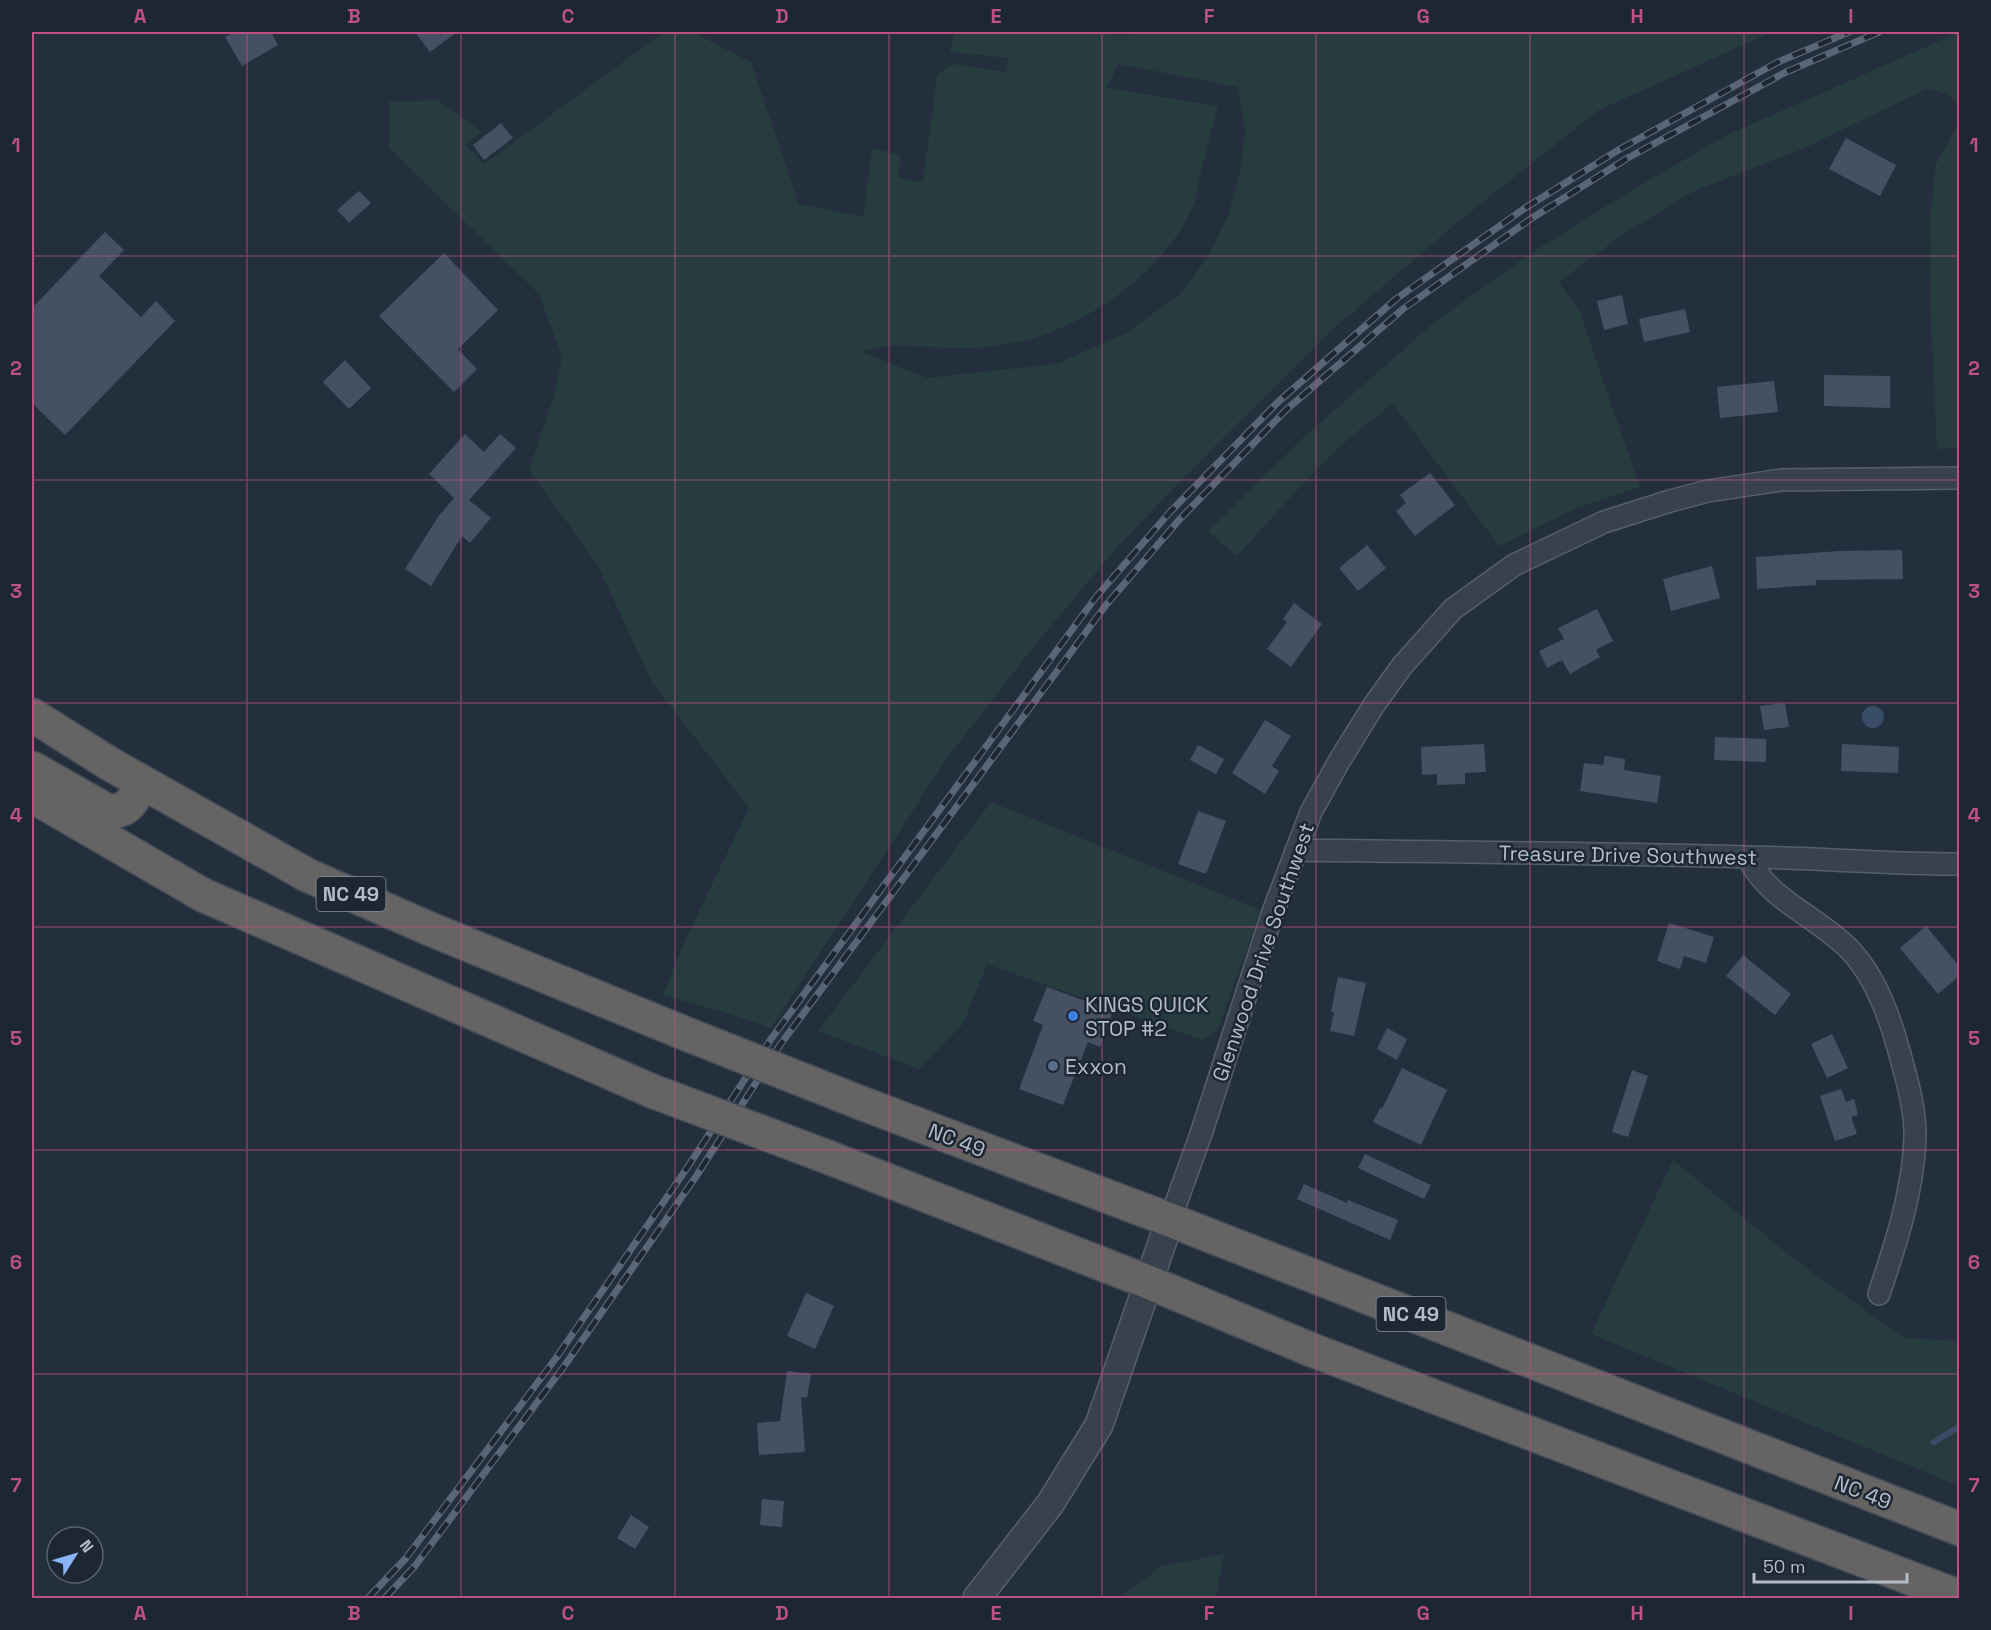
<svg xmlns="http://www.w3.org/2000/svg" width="1991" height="1630" font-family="'Space Grotesk',sans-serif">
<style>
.green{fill:#263c3f;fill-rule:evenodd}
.water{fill:#394c67}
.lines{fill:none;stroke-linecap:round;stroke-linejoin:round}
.stream{stroke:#394c67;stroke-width:6}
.building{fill:#455162}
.minor-casing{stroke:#565f6c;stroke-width:24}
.tertiary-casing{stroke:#565f6c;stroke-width:30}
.trunk-casing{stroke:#434c59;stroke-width:36}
.minor{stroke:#38414e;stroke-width:21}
.tertiary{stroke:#38414e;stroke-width:27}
.trunk{stroke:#656462;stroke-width:33}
.rail-casing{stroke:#5a6575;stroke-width:7}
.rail{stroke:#1d2633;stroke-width:4.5;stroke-dasharray:14;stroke-linecap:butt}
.trunk-bridge-casing{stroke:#434c59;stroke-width:36;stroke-linecap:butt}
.trunk-bridge{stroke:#656462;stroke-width:33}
.grid{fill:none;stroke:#bd5182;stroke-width:1.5;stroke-opacity:0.55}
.shop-dot{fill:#3f7fe0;stroke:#1d2633;stroke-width:2}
.service-dot{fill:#5c6f8a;stroke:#1d2633;stroke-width:2}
.labels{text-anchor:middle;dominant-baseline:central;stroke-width:5;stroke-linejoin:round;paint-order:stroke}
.shield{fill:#1d2633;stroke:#878f9c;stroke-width:1.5}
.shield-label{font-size:20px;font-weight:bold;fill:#b4bcc9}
.street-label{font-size:21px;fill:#b4bcc9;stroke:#1d2633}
.poi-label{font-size:21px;fill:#b4bcc9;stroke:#1d2633;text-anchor:start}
.neatline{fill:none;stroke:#bd5182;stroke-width:2}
.grid-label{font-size:20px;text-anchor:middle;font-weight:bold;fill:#bd5182}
</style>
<rect width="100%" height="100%" fill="#242f3e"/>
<!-- green -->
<path class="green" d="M 664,32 L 692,32 L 751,62 L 799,204 L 863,217 L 872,148 L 900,155 L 899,178 L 923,182 L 937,75 L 952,64 L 1006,72 L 1008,58 L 950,52 L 954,32 L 1064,32 L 1130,35 L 1134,32 L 1772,32 L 1599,110 L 1459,221 L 1333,329 L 1215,446 L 1121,543 L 1034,646 L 948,757 L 771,1028 L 733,1015 L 663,995 L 686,938 L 749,808 L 652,682 L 597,564 L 529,470 L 554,395 L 562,357 L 539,294 L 389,148 L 389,102 L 438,100 L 482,132 L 465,144 L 484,164 ZM 1118,64 L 1238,87 L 1245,131 L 1240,173 L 1227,218 L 1208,257 L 1180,294 L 1126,333 L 1056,364 L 927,378 L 862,352 C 888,342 918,347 947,348 C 964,349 984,348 1001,345 C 1074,336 1159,278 1191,211 C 1196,201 1198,187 1200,176 C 1206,153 1212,129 1218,106 L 1107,88 Z
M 1959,32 L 1959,110 C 1955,95 1941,91 1926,89 L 1807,147 L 1694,191 L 1625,233 L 1559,282 L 1579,310 L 1640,487 L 1572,510 L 1499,546 L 1393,404 C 1333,445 1286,503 1237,556 L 1208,531 L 1304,437 L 1436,321 L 1536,250 L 1629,192 L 1725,136 Z
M 1959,122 L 1959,448 L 1937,449 L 1931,324 L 1930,218 L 1936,164 Z
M 991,802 L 1261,910 L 1217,1031 L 1202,1040 L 987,964 L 963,1024 L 919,1069 L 818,1031 Z
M 1673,1160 L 1794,1259 L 1904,1338 L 1959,1341 L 1959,1486 L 1591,1334 Z
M 1224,1554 L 1216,1598 L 1119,1598 L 1162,1566 Z"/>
<!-- water -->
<path class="water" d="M1862 717a11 11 0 1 1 22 0a11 11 0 1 1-22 0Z"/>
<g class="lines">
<!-- stream -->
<path class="stream" d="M 1934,1442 L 1960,1426"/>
</g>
<!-- building -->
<path class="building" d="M 234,32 L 271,32 L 278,45 L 242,66 L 225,37 Z
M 415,32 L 457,32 L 430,52 Z
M 501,123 L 513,138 L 484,160 L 473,145 Z
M 1846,138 L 1896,165 L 1880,196 L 1829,169 Z
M 359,191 L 371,203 L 349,223 L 337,210 Z
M 105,232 L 124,250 L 99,276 L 141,317 L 156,301 L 175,321 L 65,435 L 32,403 L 32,308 Z
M 444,253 L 498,310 L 458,349 L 477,369 L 454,392 L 379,316 Z
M 1622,295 L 1628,324 L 1604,330 L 1597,301 Z
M 1685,309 L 1690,332 L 1644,342 L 1639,319 Z
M 345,360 L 371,388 L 349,409 L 323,382 Z
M 1824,375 L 1890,376 L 1890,408 L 1824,406 Z
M 1774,381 L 1778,412 L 1720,418 L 1717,387 Z
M 465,434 L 484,452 L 500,434 L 516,448 L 469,500 L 491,518 L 470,543 L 462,536 L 431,586 L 405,569 L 438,517 L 454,498 L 429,474 Z
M 1430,473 L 1455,505 L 1415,536 L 1396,511 L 1406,503 L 1400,495 Z
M 1367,545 L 1386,568 L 1358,591 L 1339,568 Z
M 1902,550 L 1903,579 L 1816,580 L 1816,585 L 1757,589 L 1756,557 L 1839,551 Z
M 1712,566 L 1720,598 L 1671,611 L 1663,579 Z
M 1294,603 L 1322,624 L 1291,667 L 1267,649 L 1287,622 L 1283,619 Z
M 1597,609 L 1613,641 L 1596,650 L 1600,657 L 1570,674 L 1562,660 L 1547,668 L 1539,651 L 1564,639 L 1558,628 Z
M 1785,703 L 1789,727 L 1764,730 L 1760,706 Z
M 1265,720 L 1291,736 L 1272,766 L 1279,771 L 1265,794 L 1232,773 Z
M 1715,737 L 1766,739 L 1766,762 L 1714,760 Z
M 1484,744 L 1486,772 L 1465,773 L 1465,784 L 1437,785 L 1437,774 L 1422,775 L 1421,747 Z
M 1842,744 L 1899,747 L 1898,773 L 1841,771 Z
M 1198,745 L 1224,759 L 1216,774 L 1190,760 Z
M 1605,756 L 1625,759 L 1624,770 L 1661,776 L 1657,803 L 1580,791 L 1584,763 L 1603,765 Z
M 1198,811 L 1226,821 L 1206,874 L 1178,864 Z
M 1669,923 L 1714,937 L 1706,963 L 1684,956 L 1680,969 L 1657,961 Z
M 1926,926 L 1959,966 L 1959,976 L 1938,994 L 1900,948 Z
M 1743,955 L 1791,994 L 1775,1015 L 1726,976 Z
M 1338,977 L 1366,983 L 1354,1036 L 1330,1031 L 1334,1012 L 1331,1012 Z
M 1047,987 L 1113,1011 L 1100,1047 L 1088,1042 L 1063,1105 L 1019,1089 L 1043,1025 L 1033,1021 Z
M 1387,1028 L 1407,1039 L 1397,1060 L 1377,1049 Z
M 1832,1034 L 1848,1068 L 1827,1078 L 1811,1044 Z
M 1402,1068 L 1447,1090 L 1421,1145 L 1373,1122 L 1380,1108 L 1382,1109 Z
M 1632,1070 L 1648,1076 L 1628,1137 L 1612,1132 Z
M 1841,1089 L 1846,1102 L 1854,1099 L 1858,1115 L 1851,1117 L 1857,1134 L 1835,1141 L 1820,1096 Z
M 1365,1154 L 1431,1185 L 1424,1199 L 1358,1168 Z
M 1304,1184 L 1347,1203 L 1348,1200 L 1398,1220 L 1390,1240 L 1297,1199 Z
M 806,1293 L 834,1306 L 815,1349 L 787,1336 Z
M 787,1371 L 811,1374 L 807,1398 L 801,1397 L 805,1452 L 759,1455 L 757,1423 L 780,1421 Z
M 762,1499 L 784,1501 L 782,1527 L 760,1525 Z
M 631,1515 L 649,1527 L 635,1549 L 617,1538 Z"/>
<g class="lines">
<!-- minor casing -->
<g class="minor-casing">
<path id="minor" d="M 1296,850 C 1446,852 1596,853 1746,857 C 1817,858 1888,864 1960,864
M 1748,857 C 1767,900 1819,917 1851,951 C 1874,976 1888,1012 1897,1044 C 1905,1073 1916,1108 1915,1139 C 1913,1192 1896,1243 1879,1294
M 1170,1220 L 1202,1131 L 1273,912 L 1311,812 L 1341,758 L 1374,705 L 1402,666 L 1453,609 L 1514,565 L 1604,522 L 1670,501 L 1708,491 L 1781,480 L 1960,478"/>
</g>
<!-- tertiary casing -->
<g class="tertiary-casing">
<path id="tertiary" d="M 977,1598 L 1050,1504 L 1099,1425 L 1170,1220"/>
</g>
<!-- trunk casing -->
<g class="trunk-casing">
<path id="trunk" d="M 32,715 L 110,764 L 307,875 L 430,929 L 689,1035
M 32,768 L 106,810 C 127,815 136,799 140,781
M 32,796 L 203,895 L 652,1091
M 861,1103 L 1170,1220 L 1960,1529
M 825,1156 L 1148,1282 L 1312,1350 L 1960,1597"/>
</g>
<!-- minor -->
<use href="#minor" class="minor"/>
<!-- tertiary -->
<use href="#tertiary" class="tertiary"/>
<!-- trunk -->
<use href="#trunk" class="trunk"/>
<!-- rail casing -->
<g class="rail-casing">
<path id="rail" d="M 368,1598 L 406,1558 L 556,1358 L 687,1168 L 771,1039 L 1096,597 L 1170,512 L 1278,402 L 1396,299 L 1525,208 L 1620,149 L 1778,62 L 1849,32
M 385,1598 L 415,1566 L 565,1365 L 697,1175 L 780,1045 L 1106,605 L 1179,520 L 1286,410 L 1403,309 L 1532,218 L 1626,159 L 1784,73 L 1879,32"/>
</g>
<!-- rail -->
<use href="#rail" class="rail"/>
<!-- trunk-bridge casing -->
<g class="trunk-bridge-casing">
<path id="trunk-bridge" d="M 689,1035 L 861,1103
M 652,1091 L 825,1156"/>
</g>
<!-- trunk-bridge -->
<use href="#trunk-bridge" class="trunk-bridge"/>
</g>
<!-- grid -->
<path class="grid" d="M 247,32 L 247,1598M 461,32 L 461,1598M 675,32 L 675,1598M 889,32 L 889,1598M 1102,32 L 1102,1598M 1316,32 L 1316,1598M 1530,32 L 1530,1598M 1744,32 L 1744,1598M 32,256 L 1960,256M 32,480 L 1960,480M 32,703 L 1960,703M 32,927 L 1960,927M 32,1150 L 1960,1150M 32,1374 L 1960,1374"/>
<!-- markers -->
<circle class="shop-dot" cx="1073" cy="1016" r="6"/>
<circle class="service-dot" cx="1053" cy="1066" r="6"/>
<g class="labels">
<!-- shield labels -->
<g class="shield">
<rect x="316.5" y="877" width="69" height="34" rx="4.5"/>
<rect x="1376.5" y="1297" width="69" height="34" rx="4.5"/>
</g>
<g class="shield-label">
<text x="351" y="894">NC 49</text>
<text x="1411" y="1314">NC 49</text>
</g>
<!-- street labels -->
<g class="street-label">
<text transform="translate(1628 855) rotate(1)">Treasure Drive Southwest</text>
<text transform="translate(1263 952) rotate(-71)">Glenwood Drive Southwest</text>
<text transform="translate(957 1140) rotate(21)">NC 49</text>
<text transform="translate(1863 1492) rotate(21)">NC 49</text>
</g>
<!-- poi labels -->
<g class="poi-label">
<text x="1085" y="1004">KINGS QUICK<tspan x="1085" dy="24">STOP #2</tspan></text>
<text x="1065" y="1066">Exxon</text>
</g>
</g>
<!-- border -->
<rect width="1991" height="1630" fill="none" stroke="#1d2633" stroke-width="66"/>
<!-- north arrow -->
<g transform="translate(75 1555) rotate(53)"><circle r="28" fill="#1d2633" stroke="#59626f" stroke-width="1.5"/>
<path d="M0-4.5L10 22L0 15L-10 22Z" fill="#8ab4f8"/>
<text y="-9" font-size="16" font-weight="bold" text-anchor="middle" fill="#b4bcc9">N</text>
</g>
<!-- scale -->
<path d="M1754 1573v9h153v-9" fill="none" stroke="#b4bcc9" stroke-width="3"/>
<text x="1763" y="1573" font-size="18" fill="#b4bcc9" stroke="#1d2633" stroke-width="4.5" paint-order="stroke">50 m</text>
<rect x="33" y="33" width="1925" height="1564" class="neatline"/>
<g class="grid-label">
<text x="140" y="23">A</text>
<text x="354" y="23">B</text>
<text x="568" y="23">C</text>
<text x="782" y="23">D</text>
<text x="996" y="23">E</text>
<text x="1209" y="23">F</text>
<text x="1423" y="23">G</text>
<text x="1637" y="23">H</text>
<text x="1851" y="23">I</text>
<text x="16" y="152">1</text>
<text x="1974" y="152">1</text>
<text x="16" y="375">2</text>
<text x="1974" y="375">2</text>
<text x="16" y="598">3</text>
<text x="1974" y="598">3</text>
<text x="16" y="822">4</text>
<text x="1974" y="822">4</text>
<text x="16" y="1045">5</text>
<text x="1974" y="1045">5</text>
<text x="16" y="1269">6</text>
<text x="1974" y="1269">6</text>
<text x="16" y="1492">7</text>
<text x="1974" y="1492">7</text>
<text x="140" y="1620">A</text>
<text x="354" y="1620">B</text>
<text x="568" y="1620">C</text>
<text x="782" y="1620">D</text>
<text x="996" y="1620">E</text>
<text x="1209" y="1620">F</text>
<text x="1423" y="1620">G</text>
<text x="1637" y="1620">H</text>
<text x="1851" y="1620">I</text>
</g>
</svg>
